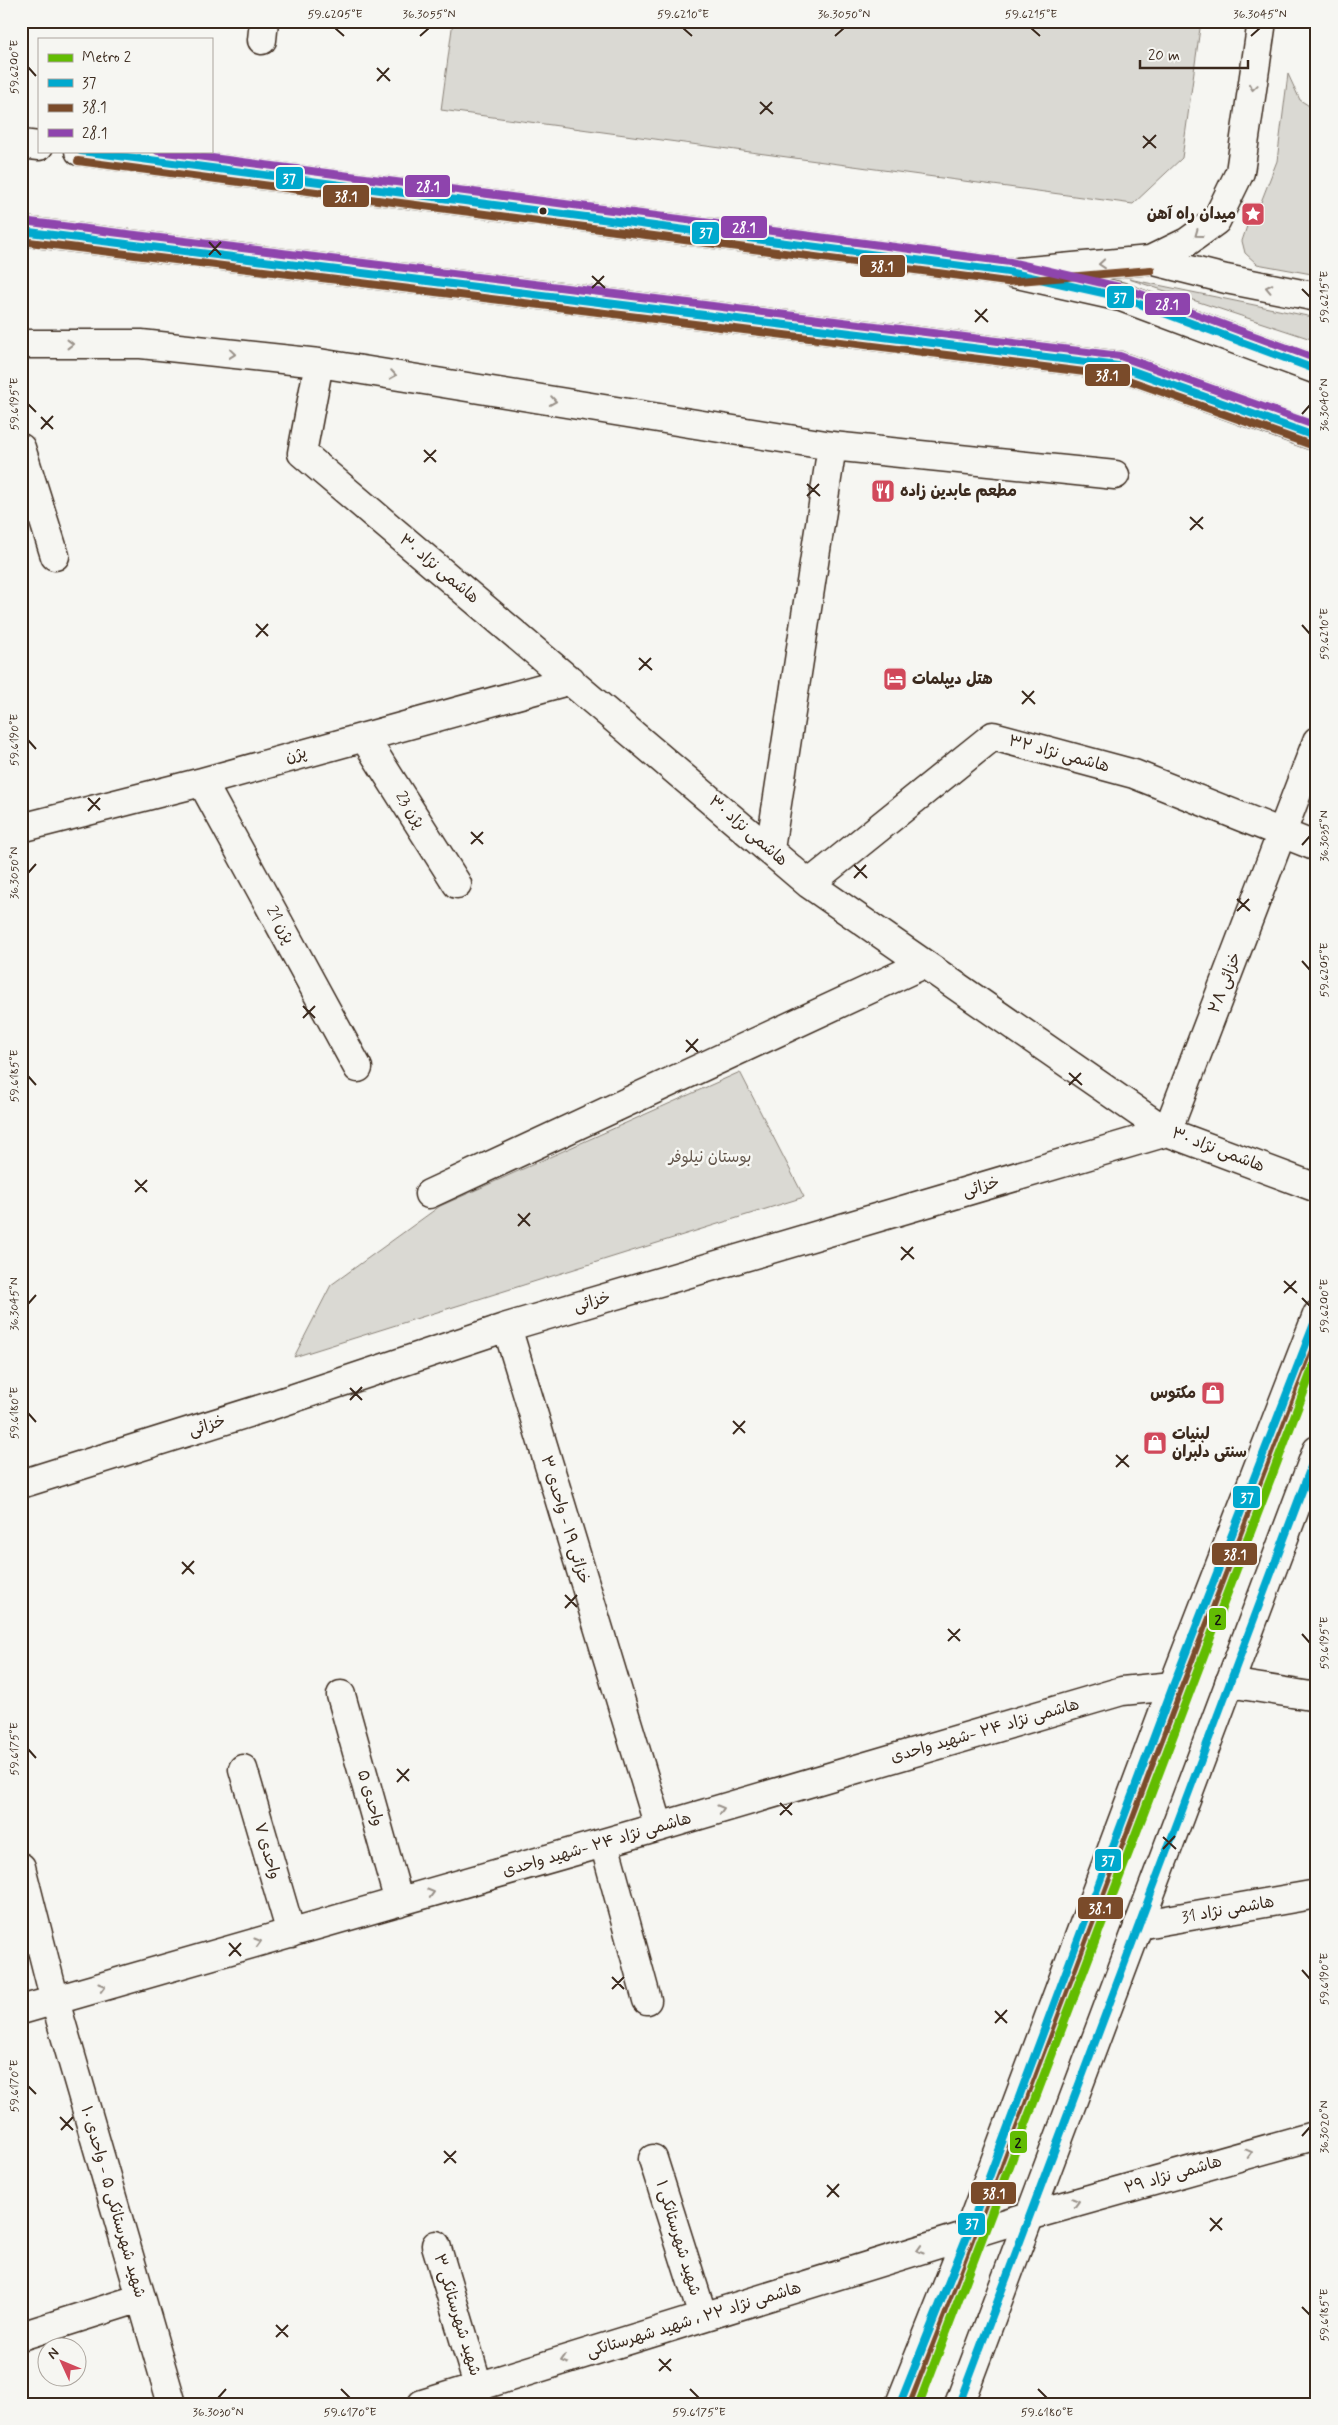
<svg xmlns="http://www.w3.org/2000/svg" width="1338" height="2425" font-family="Mynerve,'Playpen Sans Arabic',sans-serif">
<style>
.green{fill:#dad9d3;stroke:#8a8278}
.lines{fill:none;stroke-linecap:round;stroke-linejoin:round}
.minor-casing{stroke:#3b2a1e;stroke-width:31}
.major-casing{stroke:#3b2a1e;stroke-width:31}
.minor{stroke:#f6f6f2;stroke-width:28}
.major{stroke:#f6f6f2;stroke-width:28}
.bus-1-casing{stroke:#f6f6f2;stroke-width:11}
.bus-2-casing{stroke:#f6f6f2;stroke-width:11}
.bus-3-casing{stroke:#f6f6f2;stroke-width:11}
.bus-1{stroke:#00a9ce;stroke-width:8}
.bus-2{stroke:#7a4b2a;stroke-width:8}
.bus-3{stroke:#8e44ad;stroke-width:8}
.metro-1-casing{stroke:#f6f6f2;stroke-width:12}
.metro-1{stroke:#62bc03;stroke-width:9}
.oneway{stroke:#989088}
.ticks{fill:none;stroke:#3b2a1e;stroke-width:2}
.bus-dot{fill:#3b2a1e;stroke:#f6f6f2;stroke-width:2}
.labels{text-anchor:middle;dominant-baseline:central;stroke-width:5;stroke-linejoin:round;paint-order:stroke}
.poi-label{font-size:16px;font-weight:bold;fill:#3b2a1e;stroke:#f6f6f2;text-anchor:start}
.street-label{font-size:16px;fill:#3b2a1e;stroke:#f6f6f2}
.park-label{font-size:16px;fill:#63564b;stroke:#f6f6f2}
.line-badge{stroke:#f6f6f2;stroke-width:2}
.badge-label{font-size:14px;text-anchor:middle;font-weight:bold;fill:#fff}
.pale-badge-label{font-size:14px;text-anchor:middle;font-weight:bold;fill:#111}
.neatline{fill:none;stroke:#3b2a1e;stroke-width:2}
.ticks-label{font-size:12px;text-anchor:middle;fill:#3b2a1e}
</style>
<rect width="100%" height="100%" fill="#f6f6f2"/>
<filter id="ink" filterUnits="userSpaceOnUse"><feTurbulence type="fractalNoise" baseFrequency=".02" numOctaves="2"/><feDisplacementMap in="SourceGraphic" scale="10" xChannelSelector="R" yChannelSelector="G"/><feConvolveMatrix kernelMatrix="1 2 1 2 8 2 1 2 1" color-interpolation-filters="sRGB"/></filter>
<g filter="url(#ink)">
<!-- green -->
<path class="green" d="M 453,21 L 1201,21 L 1182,158 L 1133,204 L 441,110 Z
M 1288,74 L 1300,100 L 1317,111 L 1317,275 L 1257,264 L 1245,253 L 1242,241 L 1249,220 L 1261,202 L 1277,161 Z
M 1129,279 L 1317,318 L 1317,340 L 1311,339 Z
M 740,1072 L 804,1197 L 294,1357 L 331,1285 L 440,1206 Z"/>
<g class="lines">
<!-- minor casing -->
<g class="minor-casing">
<path id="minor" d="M 262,40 L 264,21
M 1150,260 L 1187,242 L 1216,221 L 1240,172 L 1262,21
M 1018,272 L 1150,260 L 1226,279 L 1317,297
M 21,344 L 141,344 L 319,363 L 832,446 L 1115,475
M 319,363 L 302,453 L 809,884 L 1167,1132 L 1317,1188
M 21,448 L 55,556
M 364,737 L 457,884
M 202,782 L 358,1068
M 21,828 L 202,782 L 571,680
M 770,849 L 832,446
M 809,884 L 993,736 L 1134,774 L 1317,847
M 429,1194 L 924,964
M 507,1327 L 659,1827
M 21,1484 L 267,1407 L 507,1327 L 1167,1132 L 1317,741
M 1229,1683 L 1317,1697
M 341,1695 L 399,1902
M 243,1769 L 291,1933
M 604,1843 L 647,2000
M 21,1867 L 55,2001 L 172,2404
M 1138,1925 L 1317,1894
M 21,2010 L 659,1827 L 1122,1691 L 1173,1686
M 653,2159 L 703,2317
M 436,2245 L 478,2386
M 21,2336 L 141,2298
M 422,2404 L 1029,2216 L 1317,2135"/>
</g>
<!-- major casing -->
<g class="major-casing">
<path id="major" d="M 21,144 L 39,146
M 79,151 L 1008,272 L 1121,297 L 1317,370
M 21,231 L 1119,366 L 1317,437
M 900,2404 L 967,2236 L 1173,1686 L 1317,1315
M 959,2404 L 1317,1450"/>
</g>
<!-- minor -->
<use href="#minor" class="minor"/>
<!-- major -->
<use href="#major" class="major"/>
<!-- bus-1 casing -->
<g class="bus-1-casing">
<path id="bus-1" d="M 81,151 L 1008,272 L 1121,297 L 1317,370
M 21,231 L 1119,366 L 1317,437
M 900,2404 L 967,2236 L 1173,1686 L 1317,1316
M 959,2404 L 1317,1451"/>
</g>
<!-- bus-2 casing -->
<g class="bus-2-casing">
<path id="bus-2" d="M 78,161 L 1007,282 L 1151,270
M 21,241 L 1117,376 L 1314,446
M 911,2404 L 976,2240 L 1182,1690 L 1317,1343"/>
</g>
<!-- bus-3 casing -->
<g class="bus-3-casing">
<path id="bus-3" d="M 158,151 L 1010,262 L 1124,288 L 1317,359
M 22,221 L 1120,356 L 1317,426"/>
</g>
<!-- bus-1 -->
<use href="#bus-1" class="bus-1"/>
<!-- bus-2 -->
<use href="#bus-2" class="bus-2"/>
<!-- bus-3 -->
<use href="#bus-3" class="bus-3"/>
<!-- metro-1 casing -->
<g class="metro-1-casing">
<path id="metro-1" d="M 919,2404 L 1317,1357"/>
</g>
<!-- metro-1 -->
<use href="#metro-1" class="metro-1"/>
</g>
<!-- one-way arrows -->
<defs><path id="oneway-chevron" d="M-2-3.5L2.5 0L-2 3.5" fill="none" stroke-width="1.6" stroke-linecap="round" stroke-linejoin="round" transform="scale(1.25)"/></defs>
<g class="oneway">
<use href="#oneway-chevron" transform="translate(1253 87) rotate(98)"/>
<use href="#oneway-chevron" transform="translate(1198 234) rotate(144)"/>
<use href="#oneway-chevron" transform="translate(1102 264) rotate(175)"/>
<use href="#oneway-chevron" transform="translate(1269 288) rotate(-168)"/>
<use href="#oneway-chevron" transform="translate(70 344)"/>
<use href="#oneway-chevron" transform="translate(232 354) rotate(6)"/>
<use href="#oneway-chevron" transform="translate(393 375) rotate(9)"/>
<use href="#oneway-chevron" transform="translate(553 401) rotate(9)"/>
<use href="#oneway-chevron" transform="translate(721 1809) rotate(-16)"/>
<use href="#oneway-chevron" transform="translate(431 1893) rotate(-16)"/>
<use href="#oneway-chevron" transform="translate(258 1942) rotate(-16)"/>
<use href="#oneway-chevron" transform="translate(102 1987) rotate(-16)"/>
<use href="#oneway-chevron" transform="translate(1249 2153) rotate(-15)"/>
<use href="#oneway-chevron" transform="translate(1076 2202) rotate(-16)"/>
<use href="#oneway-chevron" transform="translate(920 2250) rotate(163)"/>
<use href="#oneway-chevron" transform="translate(564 2360) rotate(163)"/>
</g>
</g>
<!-- ticks -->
<path class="ticks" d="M 335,28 L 344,36M 683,28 L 692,36M 1031,28 L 1040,36M 420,36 L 429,28M 835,36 L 844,28M 1251,36 L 1260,28M 28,67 L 36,76M 377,68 L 390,81M 377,81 L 389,68M 760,102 L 773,114M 760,114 L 772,102M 1143,136 L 1156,148M 1143,148 L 1156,135M 209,242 L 221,255M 209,255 L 221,242M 592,276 L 605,288M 592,288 L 604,276M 1302,289 L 1310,297M 975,310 L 988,322M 975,322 L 987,309M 28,404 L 36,412M 1302,414 L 1310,405M 41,417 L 53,429M 41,429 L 53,416M 424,450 L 436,462M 424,462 L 436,450M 807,484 L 820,496M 807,496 L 819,484M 1190,517 L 1203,529M 1190,530 L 1203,517M 256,624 L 268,636M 1302,625 L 1310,634M 256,637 L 268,624M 639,658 L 652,670M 639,670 L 651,658M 1022,691 L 1035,704M 1022,704 L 1034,691M 28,740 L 36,749M 88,798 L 100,810M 88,811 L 100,798M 471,832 L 483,844M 471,844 L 483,832M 1302,845 L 1310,836M 854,865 L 867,878M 28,873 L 36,864M 854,878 L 866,865M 1237,899 L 1250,911M 1237,911 L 1249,899M 1302,961 L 1310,970M 303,1006 L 315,1018M 303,1018 L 315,1006M 686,1040 L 698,1052M 686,1052 L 698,1039M 1069,1073 L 1082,1085M 28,1076 L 36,1085M 1069,1085 L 1081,1073M 135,1180 L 147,1192M 135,1192 L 147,1180M 518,1214 L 530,1226M 518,1226 L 530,1213M 901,1247 L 914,1259M 901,1260 L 913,1247M 1284,1281 L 1297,1293M 1284,1293 L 1296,1281M 1302,1298 L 1310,1306M 28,1304 L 36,1295M 350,1388 L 362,1400M 350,1400 L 362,1387M 28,1413 L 36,1422M 733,1421 L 745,1433M 733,1434 L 745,1421M 1116,1455 L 1129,1467M 1116,1467 L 1128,1455M 182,1562 L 194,1574M 182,1574 L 194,1561M 565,1595 L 577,1607M 565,1608 L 577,1595M 948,1629 L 960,1641M 1302,1634 L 1310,1643M 948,1641 L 960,1629M 28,1749 L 36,1758M 397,1769 L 409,1781M 397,1782 L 409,1769M 780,1803 L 792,1815M 780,1815 L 792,1803M 1163,1837 L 1176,1849M 1163,1849 L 1175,1836M 229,1943 L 241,1956M 229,1956 L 241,1943M 1302,1970 L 1310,1979M 612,1977 L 624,1989M 612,1989 L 624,1977M 995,2011 L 1007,2023M 995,2023 L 1007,2010M 28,2086 L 36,2094M 60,2117 L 73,2130M 61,2130 L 73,2117M 1302,2136 L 1310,2127M 444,2151 L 456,2163M 444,2163 L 456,2151M 827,2185 L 839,2197M 827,2197 L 839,2184M 1210,2218 L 1222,2230M 1210,2231 L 1222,2218M 1302,2307 L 1310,2315M 276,2325 L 288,2337M 276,2337 L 288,2325M 659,2359 L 671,2371M 659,2371 L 671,2359M 341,2389 L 350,2398M 690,2389 L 699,2398M 1038,2389 L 1047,2398M 218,2398 L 226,2389"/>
<!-- icons -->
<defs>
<g id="sight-square" transform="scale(1.25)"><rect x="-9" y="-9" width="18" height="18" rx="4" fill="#d1495b" stroke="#f6f6f2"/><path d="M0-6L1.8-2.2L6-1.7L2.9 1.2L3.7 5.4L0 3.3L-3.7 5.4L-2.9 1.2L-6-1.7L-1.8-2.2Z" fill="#fff"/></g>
<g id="restaurant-square" transform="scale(1.25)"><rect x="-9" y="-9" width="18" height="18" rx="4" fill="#d1495b" stroke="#f6f6f2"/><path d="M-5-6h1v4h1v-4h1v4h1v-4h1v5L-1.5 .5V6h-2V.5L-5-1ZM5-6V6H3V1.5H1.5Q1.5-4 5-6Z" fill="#fff"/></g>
<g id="hotel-square" transform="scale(1.25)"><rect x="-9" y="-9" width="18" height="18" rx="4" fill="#d1495b" stroke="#f6f6f2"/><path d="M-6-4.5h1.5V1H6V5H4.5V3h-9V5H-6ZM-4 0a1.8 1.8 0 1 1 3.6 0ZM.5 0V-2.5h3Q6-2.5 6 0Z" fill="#fff"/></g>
<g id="shop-square" transform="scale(1.25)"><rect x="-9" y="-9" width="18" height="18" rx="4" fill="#d1495b" stroke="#f6f6f2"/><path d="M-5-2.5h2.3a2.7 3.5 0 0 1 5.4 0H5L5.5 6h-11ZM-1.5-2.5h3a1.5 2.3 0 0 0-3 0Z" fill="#fff"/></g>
</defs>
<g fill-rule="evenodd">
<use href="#sight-square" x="1253" y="214"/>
<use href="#restaurant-square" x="883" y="491"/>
<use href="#hotel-square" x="895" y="679"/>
<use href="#shop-square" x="1213" y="1393"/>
<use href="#shop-square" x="1155" y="1443"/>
</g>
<!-- markers -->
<circle class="bus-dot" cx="543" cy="211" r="4.5"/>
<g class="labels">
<!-- poi labels -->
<g class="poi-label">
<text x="1236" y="214" text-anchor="end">میدان راه آهن</text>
<text x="900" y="491">مطعم عابدين زاده</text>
<text x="912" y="679">هتل دیپلمات</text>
<text x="1196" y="1393" text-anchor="end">مکتوس</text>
<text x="1172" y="1434">لبنیات<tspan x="1172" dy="18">سنتی دلبران</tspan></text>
</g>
<!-- street labels -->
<g class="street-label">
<text transform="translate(439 569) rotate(40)">هاشمی نژاد ۳۰</text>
<text transform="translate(1059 754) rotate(15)">هاشمی نژاد ۳۲</text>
<text transform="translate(296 755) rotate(-16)">پژن</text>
<text transform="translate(410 810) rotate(58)">پژن 23</text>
<text transform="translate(748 831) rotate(41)">هاشمی نژاد ۳۰</text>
<text transform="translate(280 925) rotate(61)">پژن 21</text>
<text transform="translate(1225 983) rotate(-69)">خزائی ۲۸</text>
<text transform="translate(1218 1150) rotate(21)">هاشمی نژاد ۳۰</text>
<text transform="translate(981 1187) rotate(-16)">خزائی</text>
<text transform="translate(592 1302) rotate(-16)">خزائی</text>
<text transform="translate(207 1426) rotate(-17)">خزائی</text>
<text transform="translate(565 1520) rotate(73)">خزائی ۱۹ - واحدی ۳</text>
<text transform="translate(985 1731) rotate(-16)">هاشمی نژاد ۲۴ -شهید واحدی</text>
<text transform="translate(370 1798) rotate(74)">واحدی ۵</text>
<text transform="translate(597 1845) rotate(-16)">هاشمی نژاد ۲۴ -شهید واحدی</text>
<text transform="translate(267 1851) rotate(74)">واحدی ۷</text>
<text transform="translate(1228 1910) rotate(-10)">هاشمی نژاد 31</text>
<text transform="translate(1173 2175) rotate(-16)">هاشمی نژاد ۲۹</text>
<text transform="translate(113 2202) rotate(74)">شهید شهرستانکی ۵ - واحدی ۱۰</text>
<text transform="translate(678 2238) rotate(73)">شهید شهرستانکی ۱</text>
<text transform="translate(457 2315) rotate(73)">شهید شهرستانکی ۳</text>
<text transform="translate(694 2320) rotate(-17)">هاشمی نژاد ۲۲ ، شهید شهرستانکی</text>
</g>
<!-- park labels -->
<g class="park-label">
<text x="710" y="1157">بوستان نیلوفر</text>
</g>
</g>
<g class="line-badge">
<rect x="275" y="166" width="29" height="24" rx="5" fill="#00a9ce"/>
<rect x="404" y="174" width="47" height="24" rx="5" fill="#8e44ad"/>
<rect x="322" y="184" width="48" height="24" rx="5" fill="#7a4b2a"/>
<rect x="720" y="215" width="48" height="24" rx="5" fill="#8e44ad"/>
<rect x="691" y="221" width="29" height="24" rx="5" fill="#00a9ce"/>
<rect x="859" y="254" width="47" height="24" rx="5" fill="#7a4b2a"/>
<rect x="1106" y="285" width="29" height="24" rx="5" fill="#00a9ce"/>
<rect x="1144" y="292" width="47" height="24" rx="5" fill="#8e44ad"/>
<rect x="1084" y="363" width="47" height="24" rx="5" fill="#7a4b2a"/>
<rect x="1232" y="1485" width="29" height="24" rx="5" fill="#00a9ce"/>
<rect x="1211" y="1542" width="47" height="24" rx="5" fill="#7a4b2a"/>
<rect x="1208" y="1607" width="19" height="24" rx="5" fill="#62bc03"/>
<rect x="1094" y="1848" width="28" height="24" rx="5" fill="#00a9ce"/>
<rect x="1077" y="1896" width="47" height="24" rx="5" fill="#7a4b2a"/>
<rect x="1009" y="2130" width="19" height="24" rx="5" fill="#62bc03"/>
<rect x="970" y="2181" width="47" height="24" rx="5" fill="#7a4b2a"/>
<rect x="957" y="2212" width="29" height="24" rx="5" fill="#00a9ce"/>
</g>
<g class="badge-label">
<text x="289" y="183">37</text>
<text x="428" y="191">28.1</text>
<text x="346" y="201">38.1</text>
<text x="744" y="232">28.1</text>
<text x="706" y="237">37</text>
<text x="882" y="271">38.1</text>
<text x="1120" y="302">37</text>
<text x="1167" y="309">28.1</text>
<text x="1107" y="380">38.1</text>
<text x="1247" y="1502">37</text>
<text x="1235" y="1559">38.1</text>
<text x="1108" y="1865">37</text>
<text x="1100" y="1913">38.1</text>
<text x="994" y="2198">38.1</text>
<text x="972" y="2228">37</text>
</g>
<g class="pale-badge-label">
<text x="1218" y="1624">2</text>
<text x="1018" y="2147">2</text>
</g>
<!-- margin -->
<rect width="1338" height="2425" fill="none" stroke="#f6f6f2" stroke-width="55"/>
<!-- legend -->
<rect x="38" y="38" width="175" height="115" fill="#f6f6f2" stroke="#aba49d"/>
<rect x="48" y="54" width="25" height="8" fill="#62bc03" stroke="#aba49d"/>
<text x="82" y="62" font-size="15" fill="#3b2a1e">Metro 2</text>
<rect x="48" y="79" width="25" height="8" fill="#00a9ce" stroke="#aba49d"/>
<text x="82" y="88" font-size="15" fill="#3b2a1e">37</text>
<rect x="48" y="104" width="25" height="8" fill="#7a4b2a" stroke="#aba49d"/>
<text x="82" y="112" font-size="15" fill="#3b2a1e">38.1</text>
<rect x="48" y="129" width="25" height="8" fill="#8e44ad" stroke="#aba49d"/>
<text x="82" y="138" font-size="15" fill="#3b2a1e">28.1</text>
<!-- north arrow -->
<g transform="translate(62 2362) rotate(314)"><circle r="24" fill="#f6f6f2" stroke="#aba49d"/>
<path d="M0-4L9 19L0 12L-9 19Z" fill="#d1495b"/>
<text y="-8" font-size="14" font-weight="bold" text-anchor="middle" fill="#3b2a1e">N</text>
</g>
<!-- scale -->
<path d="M1140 60v8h108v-8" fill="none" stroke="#3b2a1e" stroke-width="2.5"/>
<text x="1148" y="60" font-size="15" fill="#3b2a1e" stroke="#f6f6f2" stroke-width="4" paint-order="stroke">20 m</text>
<rect x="28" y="28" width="1282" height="2370" class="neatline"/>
<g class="ticks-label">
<text x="335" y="18">59.6205°E</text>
<text x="429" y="18">36.3055°N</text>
<text x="683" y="18">59.6210°E</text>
<text x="844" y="18">36.3050°N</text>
<text x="1031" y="18">59.6215°E</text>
<text x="1260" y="18">36.3045°N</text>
<text transform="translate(14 67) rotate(-90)" y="4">59.6200°E</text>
<text transform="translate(1324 297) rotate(-90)" y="4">59.6215°E</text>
<text transform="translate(14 404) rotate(-90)" y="4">59.6195°E</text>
<text transform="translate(1324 405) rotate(-90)" y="4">36.3040°N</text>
<text transform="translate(1324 634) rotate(-90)" y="4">59.6210°E</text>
<text transform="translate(14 740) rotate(-90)" y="4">59.6190°E</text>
<text transform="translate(1324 836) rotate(-90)" y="4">36.3035°N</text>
<text transform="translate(14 873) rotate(-90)" y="4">36.3050°N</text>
<text transform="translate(1324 970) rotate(-90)" y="4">59.6205°E</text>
<text transform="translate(14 1076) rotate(-90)" y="4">59.6185°E</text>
<text transform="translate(14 1304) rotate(-90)" y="4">36.3045°N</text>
<text transform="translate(1324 1306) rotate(-90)" y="4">59.6200°E</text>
<text transform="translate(14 1413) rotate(-90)" y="4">59.6180°E</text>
<text transform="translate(1324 1643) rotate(-90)" y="4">59.6195°E</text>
<text transform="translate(14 1749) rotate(-90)" y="4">59.6175°E</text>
<text transform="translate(1324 1979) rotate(-90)" y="4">59.6190°E</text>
<text transform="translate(14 2086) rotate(-90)" y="4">59.6170°E</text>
<text transform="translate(1324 2127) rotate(-90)" y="4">36.3020°N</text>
<text transform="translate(1324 2315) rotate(-90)" y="4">59.6185°E</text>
<text x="218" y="2416">36.3030°N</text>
<text x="350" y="2416">59.6170°E</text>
<text x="699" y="2416">59.6175°E</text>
<text x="1047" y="2416">59.6180°E</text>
</g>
</svg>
